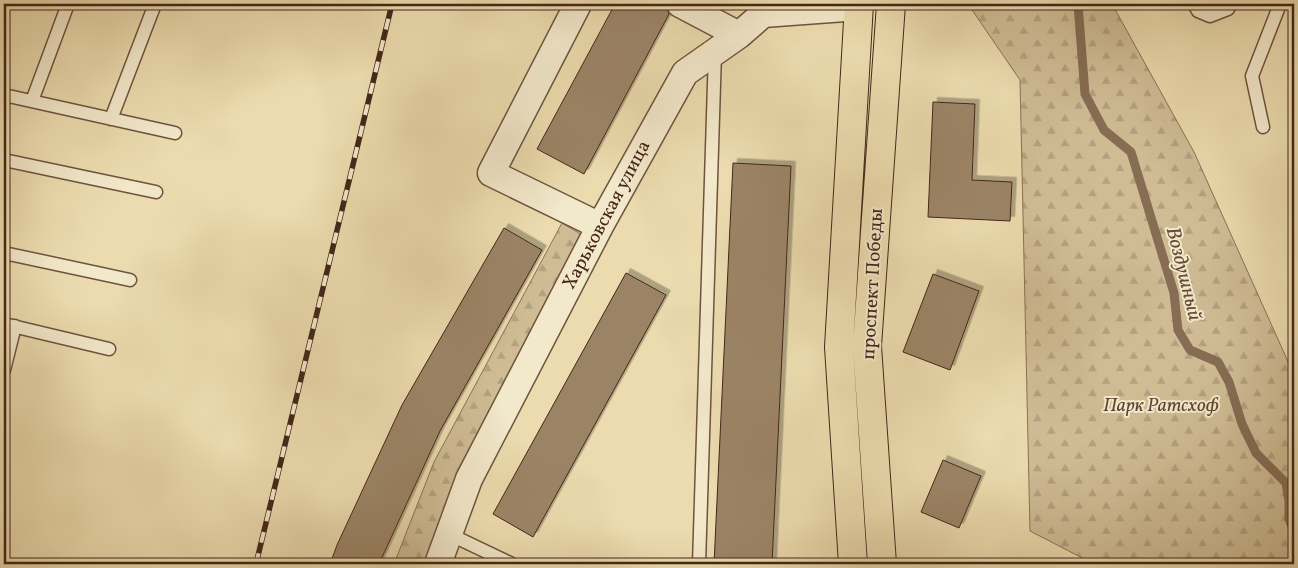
<svg xmlns="http://www.w3.org/2000/svg" width="1298" height="568" font-family="Vollkorn,serif">
<style>
.forest{fill:url(#forest-firs);stroke:#8a7157}
.lines{fill:none;stroke-linecap:round;stroke-linejoin:round}
.stream{stroke:#866d54;stroke-width:9}
.building{fill:#9b8466;stroke:#442619;filter:url(#shadow)}
.lane-casing{stroke:#6e533e;stroke-width:15}
.street-casing{stroke:#6e533e;stroke-width:29}
.primary-casing{stroke:#442619;stroke-width:30}
.lane{stroke:#f2e8ca;stroke-width:12}
.street{stroke:#f2e8ca;stroke-width:26}
.primary{stroke:#ebdbae;stroke-width:28}
.rail-casing{stroke:#442619;stroke-width:5.5}
.rail{stroke:#f2e8ca;stroke-width:4;stroke-dasharray:11;stroke-linecap:butt}
.labels{text-anchor:middle;dominant-baseline:central;stroke-width:4;stroke-linejoin:round;paint-order:stroke}
.street-label{font-size:19px;fill:#442619;stroke:#f2e8ca}
.park-label{font-size:19px;font-style:italic;fill:#604432;stroke:#f2e8ca}
.water-label{font-size:20px;font-style:italic;fill:#654a36;stroke:#f2e8ca}
</style>
<defs>
<pattern id="forest-firs" width="22" height="20" patternUnits="userSpaceOnUse" patternTransform="scale(1.25)"><rect width="22" height="20" fill="#cfbc95"/><path d="M5 1l3.5 6h-7zM16 11l3.5 6h-7z" fill="#b3a180"/></pattern>
<filter id="shadow"><feDropShadow dx="4.5" dy="-4.5" stdDeviation="0" flood-color="#0004"/></filter>
</defs>
<rect width="100%" height="100%" fill="#ebdbae"/>
<filter id="stains"><feTurbulence type="fractalNoise" baseFrequency=".004" numOctaves="4"/><feColorMatrix values="0 0 0 0 .2 0 0 0 0 .09 0 0 0 0 .02 0 0 0 .5 -.17"/></filter>
<radialGradient id="worn" r=".72"><stop offset=".6" stop-color="#630" stop-opacity="0"/><stop offset="1" stop-color="#630" stop-opacity=".3"/></radialGradient>
<!-- forest -->
<path class="forest" d="M 968,4 L 1112,4 L 1194,152 L 1294,375 L 1294,564 L 1094,564 L 1030,531 L 1020,80 Z
M 562,223 L 584,236 L 426,564 L 394,564 L 434,462 Z"/>
<g class="lines">
<!-- stream -->
<path class="stream" d="M 1078,4 L 1085,94 L 1104,130 L 1131,152 L 1174,293 L 1178,330 L 1190,350 L 1218,362 L 1229,382 L 1242,424 L 1256,453 L 1286,483 L 1289,501 L 1289,519 L 1294,531"/>
</g>
<!-- building -->
<path class="building" d="M 615,4 L 665,4 L 669,14 L 584,174 L 537,149 Z
M 933,102 L 975,104 L 972,180 L 1012,182 L 1010,221 L 928,217 Z
M 733,163 L 791,166 L 772,564 L 714,564 Z
M 504,228 L 542,250 L 440,431 L 379,564 L 330,564 L 337,545 L 402,405 Z
M 626,273 L 666,295 L 533,537 L 493,514 Z
M 933,274 L 979,291 L 950,370 L 903,352 Z
M 943,460 L 981,476 L 959,528 L 921,512 Z"/>
<g class="lines">
<!-- lane casing -->
<g class="lane-casing">
<path id="lane" d="M 1194,4 L 1198,11 L 1210,16 L 1228,9 L 1231,4
M 4,95 L 175,133
M 32,101 L 68,4
M 111,119 L 155,4
M 1263,127 L 1252,76 L 1280,4
M 4,160 L 156,192
M 4,253 L 130,280
M 4,324 L 109,349
M 4,370 L 15,326
M 449,534 L 512,564
M 699,564 L 715,52"/>
</g>
<!-- street casing -->
<g class="street-casing">
<path id="street" d="M 578,4 L 491,173 L 600,226
M 680,4 L 739,35
M 438,564 L 469,479 L 600,226 L 685,73 L 739,35 L 763,14 L 859,7"/>
</g>
<!-- primary casing -->
<g class="primary-casing">
<path id="primary" d="M 853,564 L 839,347 L 859,4
M 882,564 L 867,346 L 891,4"/>
</g>
<!-- lane -->
<use href="#lane" class="lane"/>
<!-- street -->
<use href="#street" class="street"/>
<!-- primary -->
<use href="#primary" class="primary"/>
<!-- rail casing -->
<g class="rail-casing">
<path id="rail" d="M 256,564 L 392,4"/>
</g>
<!-- rail -->
<use href="#rail" class="rail"/>
</g>
<g class="labels">
<!-- street labels -->
<g class="street-label">
<text transform="translate(607 215) rotate(-62)">Харьковская улица</text>
<text transform="translate(873 284) rotate(-87)">проспект Победы</text>
</g>
<!-- park labels -->
<g class="park-label">
<text x="1161" y="406">Парк Ратсхоф</text>
</g>
<!-- water labels -->
<g class="water-label">
<text transform="translate(1183 274) rotate(76)">Воздушный</text>
</g>
</g>
<!-- margin -->
<rect width="1298" height="568" fill="none" stroke="#ebdbae" stroke-width="20"/>
<rect x="5" y="5" width="1288" height="558" fill="none" stroke="#442619" stroke-width="2.5"/>
<rect x="10" y="10" width="1278" height="548" fill="none" stroke="#442619"/>
<rect width="100%" height="100%" filter="url(#stains)"/>
<rect width="100%" height="100%" fill="url(#worn)"/>
</svg>
